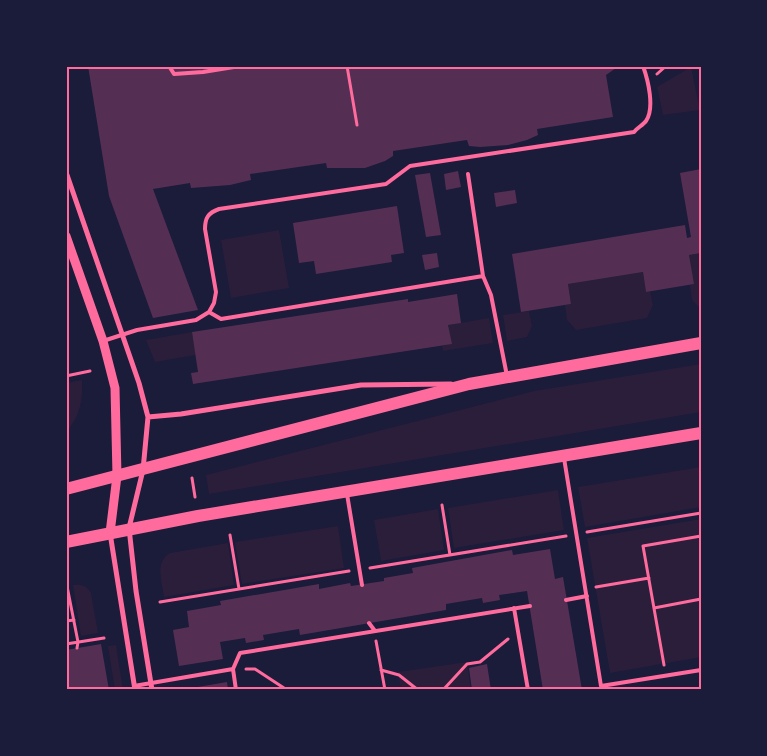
<svg xmlns="http://www.w3.org/2000/svg" width="767" height="756" font-family="'Source Serif 4',serif">
<style>
.green{fill:#2a1e3b}
.building{fill:#542f53}
.lines{fill:none;stroke-linecap:round;stroke-linejoin:round}
.path{stroke:#ff6b9d;stroke-width:3}
.service{stroke:#ff6b9d;stroke-width:4}
.minor{stroke:#ff6b9d;stroke-width:5}
.tertiary{stroke:#ff6b9d;stroke-width:9}
.primary{stroke:#ff6b9d;stroke-width:12}
.neatline{fill:none;stroke:#ff6b9d;stroke-width:2}
</style>
<rect width="100%" height="100%" fill="#1b1b3a"/>
<!-- green -->
<path class="green" d="M 691,67 L 700,110 L 663,115 L 657,87 Z
M 279,230 L 289,288 L 231,298 L 221,240 Z
M 701,253 L 701,309 L 692,300 L 690,285 L 693,284 L 689,255 Z
M 643,272 L 646,292 L 650,291 L 653,305 L 647,318 L 576,330 L 567,320 L 565,305 L 571,304 L 568,284 Z
M 529,311 L 532,326 L 527,337 L 507,341 L 503,315 Z
M 489,318 L 493,343 L 443,351 L 442,346 L 451,344 L 448,325 Z
M 192,332 L 196,355 L 155,362 L 146,340 Z
M 701,364 L 701,412 L 209,494 L 206,475 L 534,391 Z
M 82,380 C 83,400 80,417 66,432 L 66,383 Z
M 701,467 L 701,507 L 585,527 L 578,487 Z
M 558,490 L 564,530 L 454,548 L 448,508 Z
M 438,509 L 444,550 L 381,561 L 374,520 Z
M 701,519 L 701,657 L 610,673 L 587,538 Z
M 338,526 L 344,568 L 242,584 L 235,542 Z
M 228,543 L 234,585 L 164,597 C 162,581 154,563 170,553 Z
M 73,585 C 82,584 86,585 91,593 L 98,633 L 81,636 Z
M 116,645 L 123,690 L 115,690 L 108,646 Z
M 467,662 L 471,690 L 401,690 L 398,672 Z"/>
<!-- building -->
<path class="building" d="M 88,66 L 619,66 L 606,75 L 613,117 L 537,129 L 538,135 L 527,140 L 508,145 L 480,147 L 469,146 L 467,140 L 393,151 L 393,156 L 385,161 L 365,168 L 327,168 L 326,163 L 250,174 L 251,180 L 230,185 L 191,188 L 190,183 L 153,189 L 198,310 L 153,318 L 109,196 Z
M 701,169 L 701,253 L 689,255 L 694,284 L 646,292 L 643,272 L 568,284 L 571,304 L 521,312 L 512,254 L 685,225 L 687,238 L 691,237 L 680,173 Z
M 458,171 L 461,187 L 446,190 L 444,174 Z
M 430,173 L 441,235 L 426,237 L 415,175 Z
M 515,190 L 517,203 L 496,207 L 494,193 Z
M 397,206 L 404,253 L 391,255 L 392,262 L 316,274 L 314,261 L 299,263 L 293,223 Z
M 437,253 L 439,267 L 425,270 L 422,255 Z
M 457,294 L 461,323 L 448,325 L 452,344 L 193,384 L 191,373 L 198,372 L 192,332 L 408,299 L 408,302 Z
M 550,549 L 555,579 L 563,577 L 582,690 L 543,690 L 527,591 L 499,595 L 500,600 L 483,603 L 482,598 L 446,604 L 446,610 L 300,635 L 299,629 L 263,635 L 264,640 L 246,643 L 245,638 L 220,642 L 223,659 L 179,666 L 173,630 L 189,627 L 187,611 L 221,605 L 220,601 L 319,584 L 319,589 L 350,583 L 351,586 L 384,581 L 384,578 L 413,573 L 412,568 L 512,550 L 513,555 Z
M 101,644 L 109,690 L 66,690 L 66,650 Z
M 487,664 L 491,690 L 472,690 L 469,668 Z
M 227,682 L 228,690 L 186,690 L 186,689 Z"/>
<g class="lines">
<!-- path -->
<path class="path" d="M 347,66 L 357,125
M 657,74 L 666,66
M 66,376 L 90,371
M 192,478 L 195,497
M 442,505 L 450,555
M 587,532 L 701,513
M 230,535 L 239,589
M 370,568 L 566,536
M 66,581 L 78,642 L 77,648
M 596,587 L 649,578
M 160,602 L 349,571
M 654,608 L 701,599
M 66,621 L 74,620
M 376,641 L 385,690
M 66,644 L 104,638
M 664,665 L 643,546 L 701,536
M 246,669 L 255,669 L 287,690
M 381,670 L 399,675 L 418,690
M 443,690 L 467,664 L 480,662 L 508,639"/>
<!-- service -->
<path class="service" d="M 169,66 L 174,74 L 203,72 L 240,66
M 468,174 L 483,276 L 491,295 L 507,376
M 209,312 L 221,319 L 483,276
M 103,341 L 137,330 L 196,320 L 209,312 L 214,303 L 216,292 L 205,229 C 205,218 208,213 219,209 L 386,184 L 410,166 L 634,132 C 637,128 643,125 646,121 C 655,108 648,80 643,66
M 564,458 L 601,686 L 701,670
M 347,494 L 362,585
M 566,600 L 587,596
M 514,608 L 528,690
M 369,623 L 375,631
M 134,686 L 233,669
M 236,690 L 233,669 L 240,653 L 530,606"/>
<!-- minor -->
<path class="minor" d="M 66,172 L 139,383 L 148,417 L 143,470 L 129,528 L 136,591 L 152,690
M 148,417 L 181,414 L 361,385 L 451,384
M 110,533 L 135,690"/>
<!-- tertiary -->
<path class="tertiary" d="M 66,236 L 103,341 L 115,388 L 117,476 L 110,533"/>
<!-- primary -->
<path class="primary" d="M 66,489 L 469,384 L 701,343
M 66,542 L 198,516 L 701,433"/>
</g>
<!-- border -->
<rect width="767" height="756" fill="none" stroke="#1b1b3a" stroke-width="135"/>
<rect x="68" y="68" width="632" height="620" class="neatline"/>
</svg>
